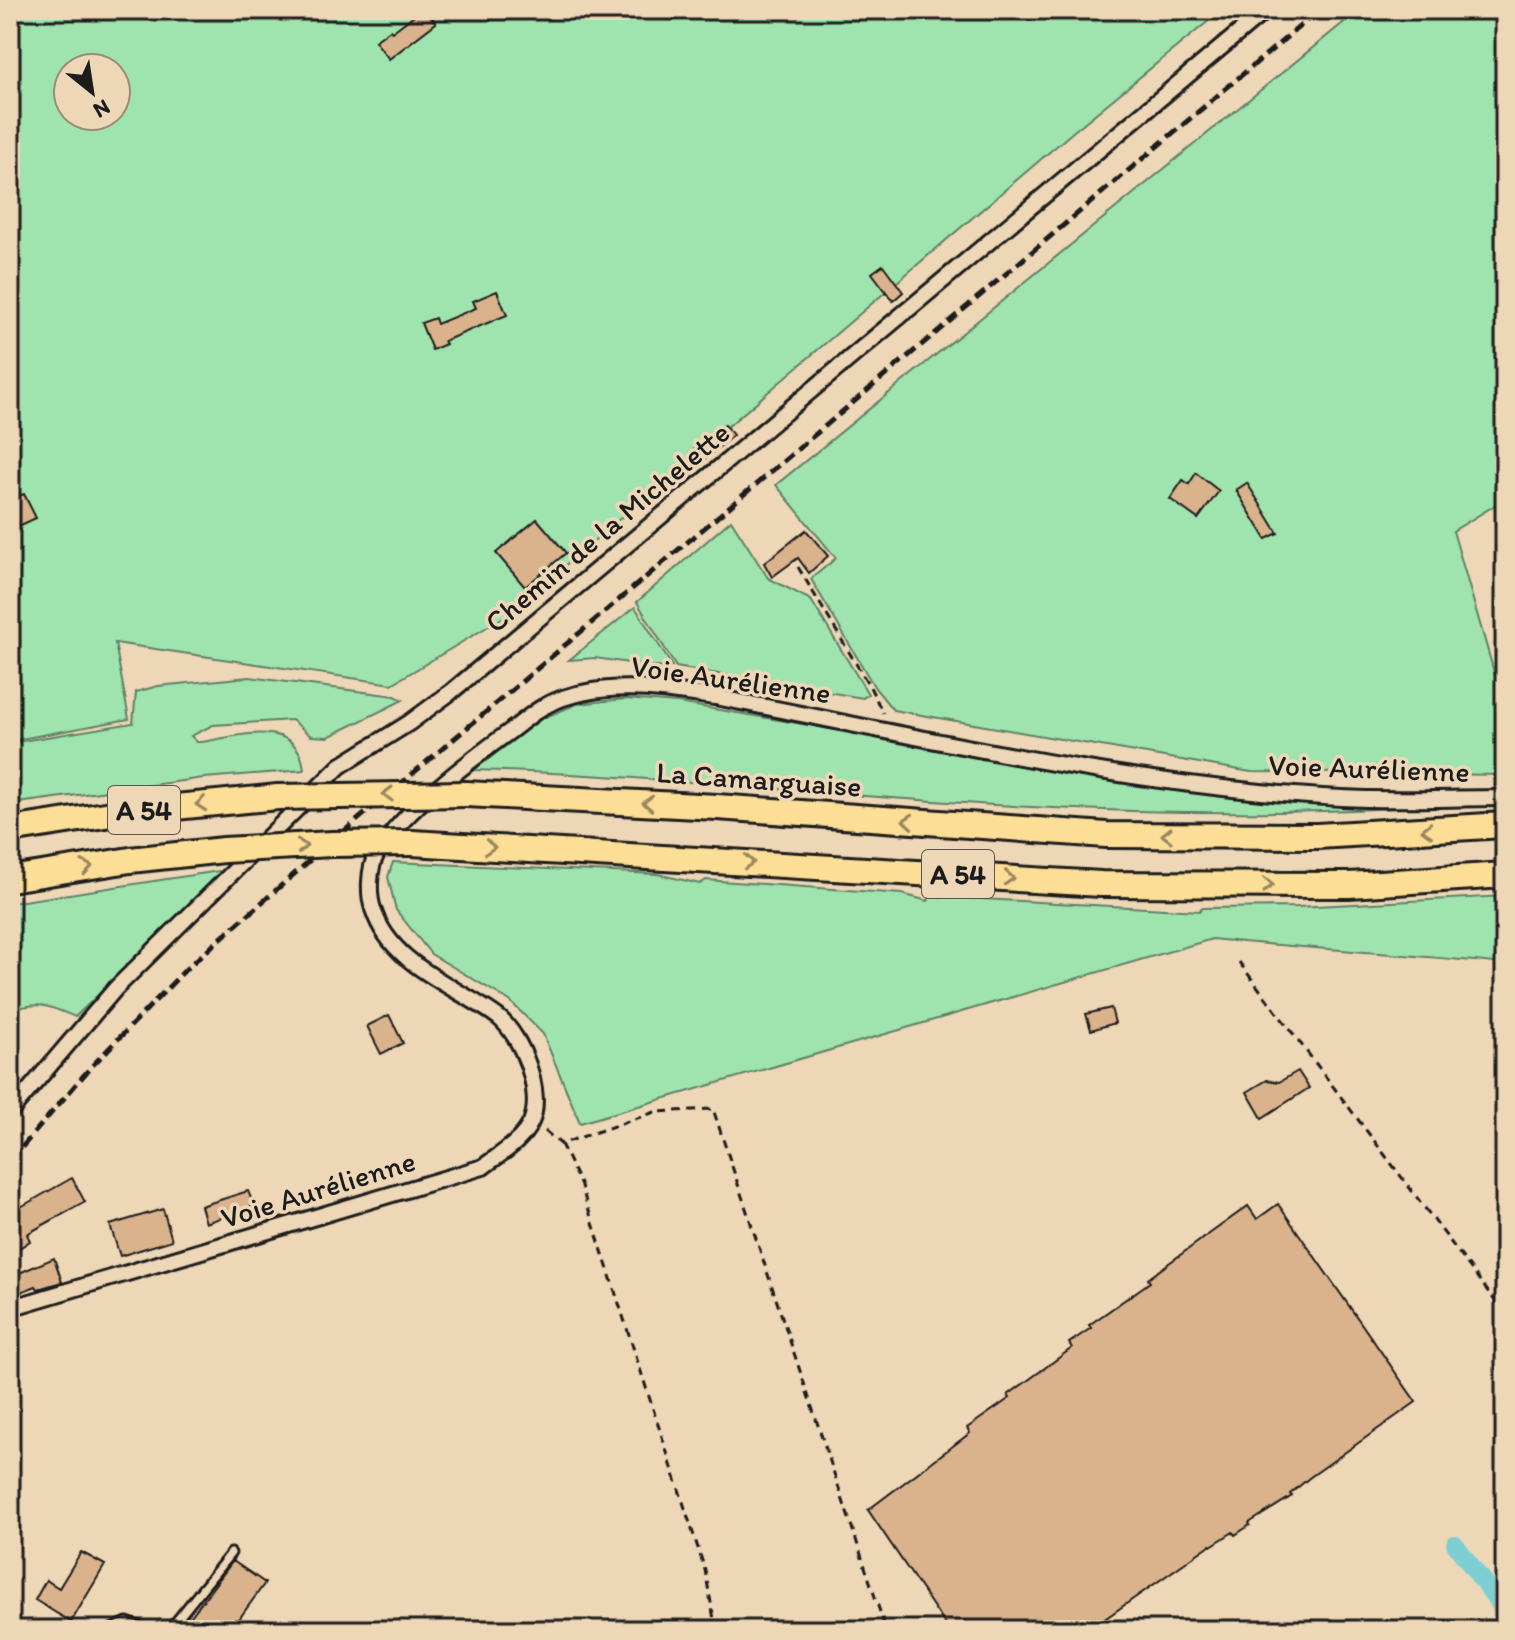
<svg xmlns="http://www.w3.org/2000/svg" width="1515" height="1640" font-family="Itim,sans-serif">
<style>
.green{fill:#9fe4af;stroke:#5e8066;stroke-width:2;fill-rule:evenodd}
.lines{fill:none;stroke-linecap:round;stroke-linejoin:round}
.canal{stroke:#7ecfd4;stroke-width:18}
.building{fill:#dab38d;stroke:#1c1c1c;stroke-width:2}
.lane-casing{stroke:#1c1c1c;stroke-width:13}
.street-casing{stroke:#1c1c1c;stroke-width:20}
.highway-casing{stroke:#1c1c1c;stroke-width:30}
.path{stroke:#1c1c1c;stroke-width:3;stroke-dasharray:8 6;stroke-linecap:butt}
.lane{stroke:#eed7b7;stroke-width:7}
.street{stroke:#eed7b7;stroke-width:14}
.highway{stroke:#fdde96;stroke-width:24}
.rail{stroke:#1c1c1c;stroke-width:5;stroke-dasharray:12 6;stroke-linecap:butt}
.highway-bridge-casing{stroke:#1c1c1c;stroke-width:30;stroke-linecap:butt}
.highway-bridge{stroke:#fdde96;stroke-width:24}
.oneway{stroke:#98875f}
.labels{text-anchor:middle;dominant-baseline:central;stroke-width:7;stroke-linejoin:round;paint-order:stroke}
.shield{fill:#eed7b7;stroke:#5b544a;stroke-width:2}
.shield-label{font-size:28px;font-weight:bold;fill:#1c1c1c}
.street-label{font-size:30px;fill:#1c1c1c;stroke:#eed7b7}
</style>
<rect width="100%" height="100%" fill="#eed7b7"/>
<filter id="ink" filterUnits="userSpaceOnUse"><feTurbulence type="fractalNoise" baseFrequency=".0125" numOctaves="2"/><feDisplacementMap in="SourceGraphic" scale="16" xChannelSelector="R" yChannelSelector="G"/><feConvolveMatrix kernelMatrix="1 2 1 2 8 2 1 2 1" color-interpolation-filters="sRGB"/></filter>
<g filter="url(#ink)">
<!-- green -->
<path class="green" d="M 10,10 L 1222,10 L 1074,131 L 507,615 L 392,684 L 115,643 L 129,719 L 10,741 ZM 68,68 L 116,68 L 116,116 L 68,116 Z
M 1359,10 L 1505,10 L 1505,499 L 1453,531 L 1505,710 L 1505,775 L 1251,772 L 893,710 L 875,688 L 811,579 L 836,558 L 776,485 Z
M 731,520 L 768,578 L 811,600 L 868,694 L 863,698 L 676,667 L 637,602 Z
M 635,607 L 672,666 L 663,668 L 595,658 L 569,660 Z
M 249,677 L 395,696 L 403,700 L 328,737 L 311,736 L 292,720 L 213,725 L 191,736 L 197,742 L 202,742 C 238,736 299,716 304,770 L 204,778 L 10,804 L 10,743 L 133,723 L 136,692 L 158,686 Z
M 625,699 L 678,703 L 1118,777 L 1498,801 C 1342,815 1187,815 1031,807 C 845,798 660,775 474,770 L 541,719 L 577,704 Z
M 393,862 L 657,874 L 700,884 L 706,880 L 902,894 L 928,901 L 930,896 L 1200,911 L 1201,908 L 1297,907 L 1505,896 L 1505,964 C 1407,954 1310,949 1212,939 L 580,1123 L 543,1034 L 510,1001 L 431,954 L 396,910 L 388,877 Z
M 219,871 L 224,874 L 75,1017 C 47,1005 41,1001 10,1010 L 10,903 Z"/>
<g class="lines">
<!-- canal -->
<path class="canal" d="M 1455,1544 L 1505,1611"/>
</g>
<!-- building -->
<path class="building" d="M 421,10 L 426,10 L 436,23 L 389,59 L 375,41 L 390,30 L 392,32 Z
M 883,265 L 903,292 L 893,301 L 872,273 Z
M 497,291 L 507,315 L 444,341 L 446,344 L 432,350 L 421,323 L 435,318 L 437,324 L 476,308 L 473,301 Z
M 725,425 L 733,435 L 699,464 L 690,453 Z
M 1196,473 L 1219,491 L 1198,519 L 1170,499 L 1183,480 L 1189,484 Z
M 1247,483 L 1278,533 L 1266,539 L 1236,490 Z
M 24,494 L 36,518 L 10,530 L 10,499 Z
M 537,519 L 566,553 L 525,587 L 496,553 Z
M 806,530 L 828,556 L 809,573 L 798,558 L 772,577 L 764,563 Z
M 1111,1008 L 1115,1023 L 1091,1030 L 1086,1014 Z
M 389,1015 L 403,1043 L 381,1054 L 367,1026 Z
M 1298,1071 L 1309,1088 L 1262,1118 L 1247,1092 L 1267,1080 L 1279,1082 Z
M 72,1178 L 85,1202 L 27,1234 L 30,1241 L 18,1249 L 10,1235 L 10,1213 Z
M 248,1191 L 254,1206 L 206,1223 L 201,1206 Z
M 1278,1204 L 1416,1402 L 1309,1478 L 1290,1494 L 1292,1496 L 1249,1523 L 1250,1525 L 1235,1535 L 1233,1532 L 1211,1546 L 1210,1545 L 1089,1630 L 949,1630 L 868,1510 L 970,1433 L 967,1428 L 1010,1398 L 1008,1395 L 1072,1348 L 1069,1343 L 1091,1328 L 1089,1325 L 1150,1282 L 1148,1279 L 1169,1263 L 1248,1206 L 1257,1219 Z
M 163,1209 L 172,1240 L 120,1256 L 110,1225 Z
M 54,1258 L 62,1282 L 38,1289 L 36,1286 L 10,1296 L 10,1277 Z
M 81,1552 L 105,1565 L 71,1622 L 35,1600 L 46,1580 L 59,1588 Z
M 233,1561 L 265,1583 L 231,1630 L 193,1630 L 185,1624 Z"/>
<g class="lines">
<!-- lane casing -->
<g class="lane-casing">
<path id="lane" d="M 41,1630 L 54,1630
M 109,1630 L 127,1622 L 150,1630
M 169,1630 L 231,1553"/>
</g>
<!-- street casing -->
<g class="street-casing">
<path id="street" d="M 10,1112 L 116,988 L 340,766 L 409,723 L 451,692 L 1266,10
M 10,1308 L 483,1167 C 500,1154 522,1142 531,1122 C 544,1093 522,1036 498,1017 C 455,985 391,966 373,909 C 368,894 369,869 376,855 C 400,814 469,761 509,732 C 520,724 531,714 543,707 C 554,701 570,695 582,693 C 627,683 670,691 715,697 C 922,737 1130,787 1342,798 C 1396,801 1451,798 1505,798"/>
</g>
<!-- highway casing -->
<g class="highway-casing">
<path id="highway" d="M 466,794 L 717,807 L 1106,835 L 1317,836 L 1505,825
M 10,830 L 124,812 L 278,797
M 412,843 L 1101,884 L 1349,885 L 1505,875
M 10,879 L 130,860 L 224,850"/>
</g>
<!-- path -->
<path class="path" d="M 798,567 L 870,687 L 883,713
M 1239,962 L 1505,1314
M 545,1131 L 561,1144 L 655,1112 L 713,1109 L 886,1630
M 561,1144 L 581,1186 L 705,1570 L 716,1630"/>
<!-- lane -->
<use href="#lane" class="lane"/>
<!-- street -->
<use href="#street" class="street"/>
<!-- highway -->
<use href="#highway" class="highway"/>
<!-- rail -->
<path class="rail" d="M 10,1161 L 90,1068 L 187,968 L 316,855 L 1319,10"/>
<!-- highway-bridge casing -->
<g class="highway-bridge-casing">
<path id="highway-bridge" d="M 278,797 L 466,794
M 224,850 L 332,844 L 412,843"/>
</g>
<!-- highway-bridge -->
<use href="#highway-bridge" class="highway-bridge"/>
</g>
<!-- one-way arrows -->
<defs><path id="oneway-chevron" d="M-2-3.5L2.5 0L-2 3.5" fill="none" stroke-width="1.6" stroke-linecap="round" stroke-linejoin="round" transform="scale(2)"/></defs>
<g class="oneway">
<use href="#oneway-chevron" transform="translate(388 794) rotate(179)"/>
<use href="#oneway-chevron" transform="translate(648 803) rotate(-177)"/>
<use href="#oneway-chevron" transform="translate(201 804) rotate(175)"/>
<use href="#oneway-chevron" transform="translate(908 821) rotate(-176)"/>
<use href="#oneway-chevron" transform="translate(1427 830) rotate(177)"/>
<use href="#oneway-chevron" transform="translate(1167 835) rotate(-180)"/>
<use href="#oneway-chevron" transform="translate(302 846) rotate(-3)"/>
<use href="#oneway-chevron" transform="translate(490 847) rotate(3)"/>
<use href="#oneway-chevron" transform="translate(749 862) rotate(3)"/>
<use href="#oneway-chevron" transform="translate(87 867) rotate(-9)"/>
<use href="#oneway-chevron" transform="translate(1009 878) rotate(4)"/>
<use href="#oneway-chevron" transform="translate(1268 885)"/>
</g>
</g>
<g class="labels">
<!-- shield labels -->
<g class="shield">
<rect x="108" y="786" width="72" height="48" rx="6"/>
<rect x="922" y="850" width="72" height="48" rx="6"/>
</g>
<g class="shield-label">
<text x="144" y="810">A 54</text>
<text x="958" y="874">A 54</text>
</g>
<!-- street labels -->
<g class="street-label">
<text transform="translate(607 527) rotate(-40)">Chemin de la Michelette</text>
<text transform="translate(731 679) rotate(8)">Voie Aurélienne</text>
<text transform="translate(1369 768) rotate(2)">Voie Aurélienne</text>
<text transform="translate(759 779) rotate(4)">La Camarguaise</text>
<text transform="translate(318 1189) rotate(-17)">Voie Aurélienne</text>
</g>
</g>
<!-- margin -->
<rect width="1515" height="1640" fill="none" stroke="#eed7b7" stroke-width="40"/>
<rect x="20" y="20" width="1475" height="1600" fill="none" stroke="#1c1c1c" stroke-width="3" filter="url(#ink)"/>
<!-- north arrow -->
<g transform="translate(92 92) rotate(150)"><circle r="38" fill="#eed7b7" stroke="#9a8c79" stroke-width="2"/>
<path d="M0-6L14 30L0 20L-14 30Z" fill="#1c1c1c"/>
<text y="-12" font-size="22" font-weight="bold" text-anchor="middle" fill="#1c1c1c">N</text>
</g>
</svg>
